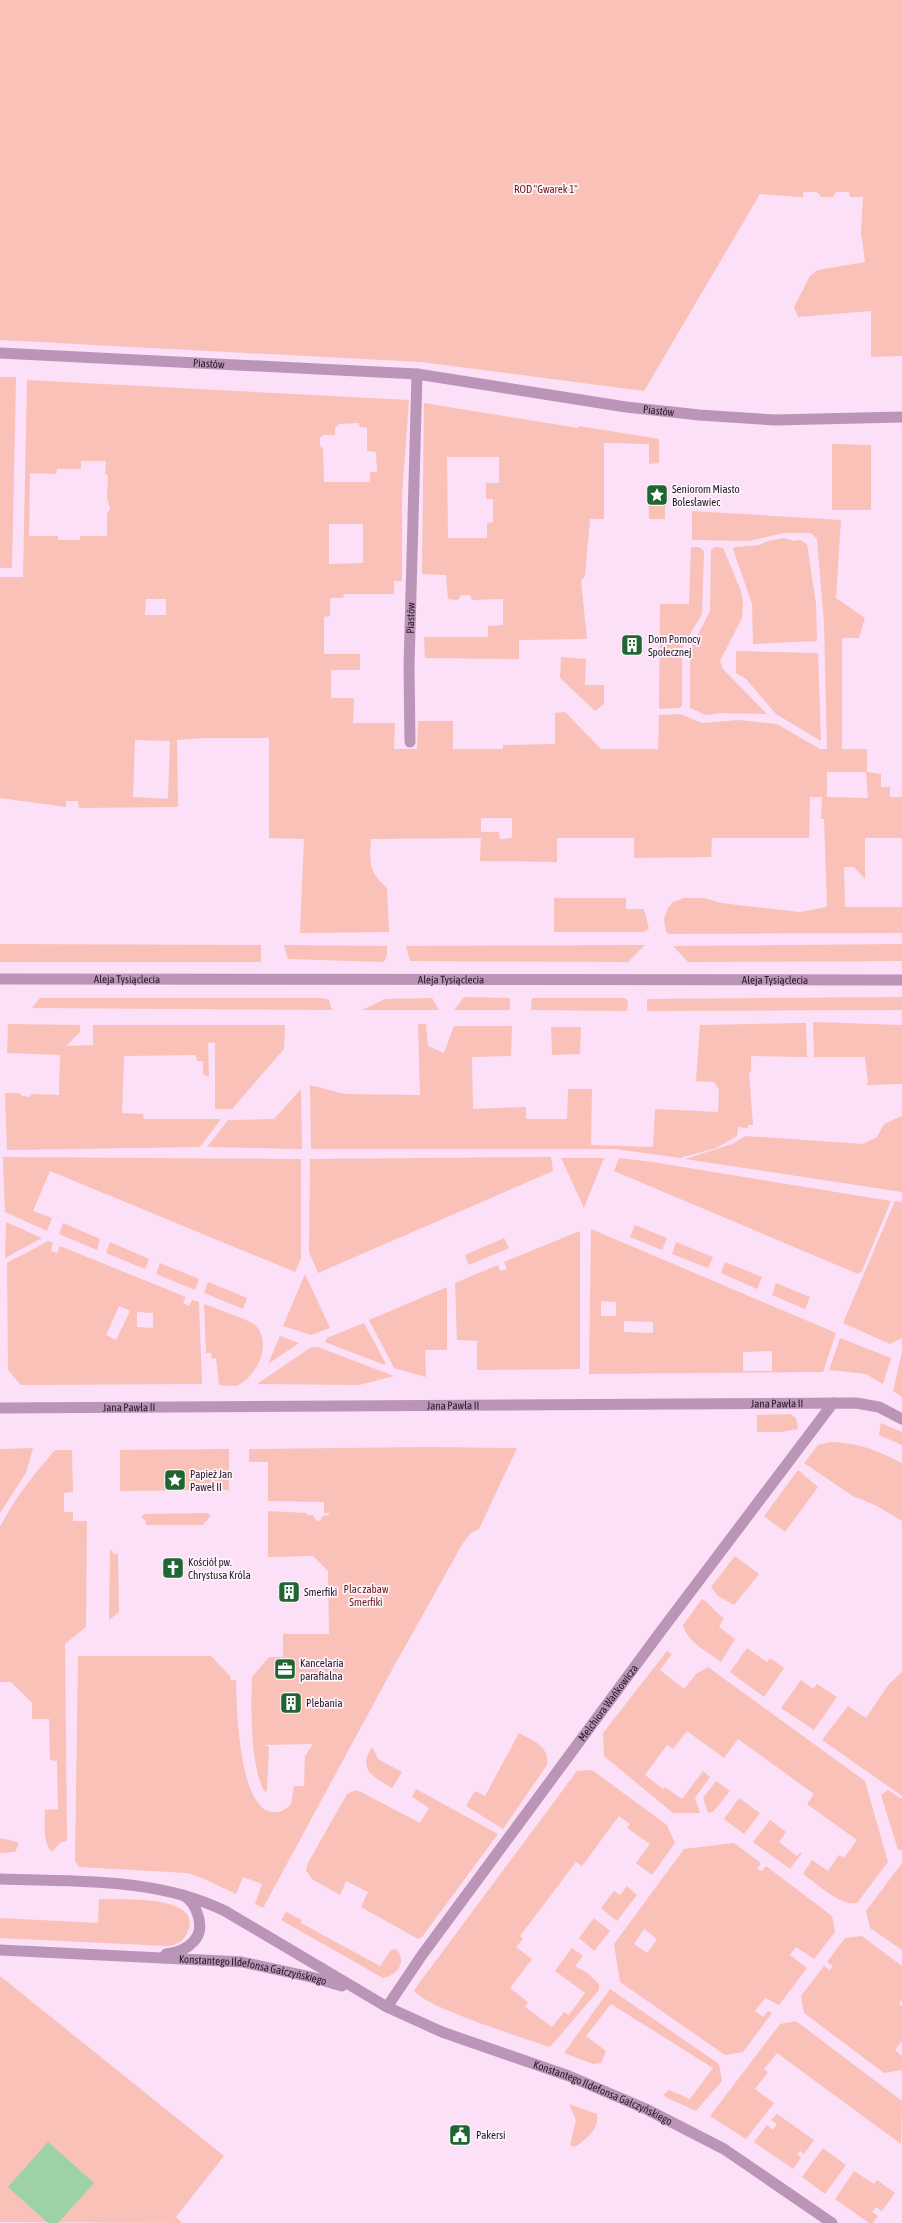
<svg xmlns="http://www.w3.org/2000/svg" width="902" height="2223" font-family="'Asap Condensed',sans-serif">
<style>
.green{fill:#f9c1b8;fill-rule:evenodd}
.water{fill:#9dd2a6}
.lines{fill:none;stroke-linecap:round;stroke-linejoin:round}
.minor{stroke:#ba95b7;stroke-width:11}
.tertiary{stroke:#ba95b7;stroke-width:11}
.labels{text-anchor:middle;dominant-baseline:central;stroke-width:3.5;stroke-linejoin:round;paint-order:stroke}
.park-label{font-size:11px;fill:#6b1c15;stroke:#fdf4fc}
.street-label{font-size:11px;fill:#291928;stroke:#fdf4fc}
.poi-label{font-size:11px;fill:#291928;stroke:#fdf4fc;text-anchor:start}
</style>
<rect width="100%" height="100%" fill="#fbe0f8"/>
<!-- green -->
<path class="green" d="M 0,0 L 902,0 L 902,356 L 871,357 L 871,311 L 798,317 L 794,307 L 810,276 L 818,270 L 865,262 L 861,232 L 863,197 L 850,197 L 849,192 L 836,192 L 833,197 L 821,197 L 817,192 L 803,192 L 803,197 L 801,197 L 760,194 L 644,391 L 421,362 L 0,340 Z
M 0,377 L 16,377 L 12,568 L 0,568 Z
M 27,380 L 409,400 L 402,496 L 402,581 L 394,581 L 394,594 L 344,594 L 343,598 L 330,598 L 330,616 L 324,617 L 324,654 L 360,654 L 360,670 L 331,670 L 331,698 L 354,698 L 353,723 L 395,723 L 394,749 L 417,749 L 418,721 L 453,721 L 453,749 L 503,749 L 503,745 L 555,744 L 555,713 L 565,712 L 601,749 L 658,749 L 659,715 L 680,714 L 702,723 L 739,720 L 777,724 L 820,749 L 827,749 L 824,623 L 817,539 L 811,533 L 784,533 L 749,541 L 692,540 L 692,511 L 841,520 L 836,598 L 865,618 L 859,638 L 842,638 L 842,749 L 867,749 L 867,772 L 881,774 L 881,787 L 890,787 L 890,797 L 902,797 L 902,838 L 865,838 L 865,879 L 854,867 L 844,867 L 845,907 L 902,907 L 902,933 L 669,934 L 666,932 L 664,919 L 668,908 L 673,902 L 684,898 L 704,898 L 721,903 L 800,912 L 827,907 L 824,819 L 821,819 L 822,797 L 810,797 L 809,838 L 712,838 L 711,857 L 634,858 L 634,838 L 557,838 L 557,862 L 480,861 L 481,838 L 371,839 C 369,861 369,873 387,888 L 389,932 L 300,933 L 304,839 L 269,838 L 269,738 L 202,738 L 177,740 L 178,807 L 79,808 L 78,801 L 66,801 L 66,807 L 0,798 L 0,577 L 23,577 ZM 358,423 L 360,427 L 367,428 L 367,451 L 376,452 L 377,472 L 370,472 L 370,482 L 324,482 L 323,449 L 320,446 L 320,438 L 323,435 L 335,435 L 335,428 L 339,424 ZM 81,461 L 106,461 L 105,474 L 108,475 L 107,498 L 110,509 L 107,514 L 107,536 L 80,536 L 80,540 L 58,540 L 58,536 L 29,536 L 30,473 L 56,474 L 57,469 L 81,469 ZM 329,524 L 363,524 L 363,563 L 329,564 ZM 146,599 L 166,599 L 166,615 L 145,615 ZM 135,740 L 170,741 L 168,799 L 133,797 ZM 827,772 L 866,772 L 868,798 L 827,797 ZM 481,818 L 512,818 L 512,838 L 500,839 L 499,832 L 481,832 Z
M 424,403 L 578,428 L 579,426 L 659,439 L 659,463 L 649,464 L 649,444 L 604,443 L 604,519 L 590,519 L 585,576 L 581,581 L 587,639 L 519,640 L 519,659 L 425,658 L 424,637 L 488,637 L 488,626 L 503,625 L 503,599 L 472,600 L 470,595 L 461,595 L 458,600 L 448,599 L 446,575 L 422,574 ZM 447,457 L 499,457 L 499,483 L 486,483 L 486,499 L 493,499 L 493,522 L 487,523 L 487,538 L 448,538 Z
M 832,444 L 871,445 L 871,510 L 832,510 Z
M 648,486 L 656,486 L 665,493 L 665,519 L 649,519 Z
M 784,538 L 794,541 L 800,540 L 807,544 L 816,604 L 817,641 L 753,644 L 752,604 L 733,549 L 735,547 L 759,545 L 768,541 Z
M 691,547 L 699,547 L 704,551 L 702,614 L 683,646 L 682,652 L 682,706 L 679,708 L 659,709 L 660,604 L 689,604 Z
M 715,547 L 723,548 L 741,591 L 743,604 L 742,618 L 720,661 L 723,669 L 767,714 L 723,713 L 706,715 L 690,708 L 690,650 L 710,611 L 711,550 Z
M 736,651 L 818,653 L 821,741 L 776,714 L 746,679 L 736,673 Z
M 561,657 L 586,659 L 585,685 L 604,685 L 604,704 L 595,711 L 560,678 Z
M 554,898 L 626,898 L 626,909 L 644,909 L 649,929 L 644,932 L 554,932 Z
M 0,944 L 261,945 L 261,962 L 0,962 Z
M 902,944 L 902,961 L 688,962 L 673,946 Z
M 284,945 L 387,946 L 387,955 L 384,962 L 288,959 Z
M 645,945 L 628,962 L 410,961 L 406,946 Z
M 467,997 L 510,998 L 510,1010 L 454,1010 L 463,998 Z
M 902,997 L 902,1010 L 647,1011 L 647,999 Z
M 40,998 L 322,998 L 329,1000 L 332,1010 L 32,1008 Z
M 432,998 L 439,1010 L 362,1010 L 385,999 Z
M 532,998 L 625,998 L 628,1002 L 627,1011 L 531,1010 Z
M 813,1022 L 902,1025 L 902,1084 L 866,1085 L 868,1083 L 865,1057 L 814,1057 Z
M 806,1023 L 807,1057 L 751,1056 L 751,1071 L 749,1073 L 753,1125 L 748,1125 L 748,1128 L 738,1127 L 737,1136 L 716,1148 L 680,1158 L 615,1149 L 311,1149 L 310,1085 L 345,1094 L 420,1095 L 418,1024 L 426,1024 L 428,1046 L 444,1053 L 454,1026 L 512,1026 L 511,1056 L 472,1057 L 473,1109 L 526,1107 L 526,1119 L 567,1119 L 568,1089 L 592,1089 L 591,1145 L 653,1147 L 655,1109 L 718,1112 L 719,1090 L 714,1082 L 696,1081 L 700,1025 Z
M 8,1024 L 80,1025 L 80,1032 L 66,1046 L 93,1045 L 93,1025 L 285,1025 L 284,1049 L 232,1109 L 215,1109 L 215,1042 L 208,1043 L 209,1077 L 203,1074 L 203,1061 L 197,1061 L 196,1055 L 124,1056 L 122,1113 L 143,1114 L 144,1119 L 221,1119 L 200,1147 L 7,1150 L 5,1093 L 19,1093 L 22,1096 L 29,1097 L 32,1094 L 59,1095 L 60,1055 L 7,1053 Z
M 551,1027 L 581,1027 L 580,1054 L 552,1055 Z
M 301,1089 L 302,1149 L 207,1147 L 228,1120 L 274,1119 Z
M 902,1116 L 902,1192 L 685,1159 L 732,1144 L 746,1136 L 863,1144 L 877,1137 L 884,1124 Z
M 3,1157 L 301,1159 L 301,1259 L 295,1272 L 50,1171 L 33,1211 L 52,1218 L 47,1231 L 5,1212 Z
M 551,1157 L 553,1171 L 318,1273 L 309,1252 L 310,1159 Z
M 561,1158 L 604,1158 L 584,1208 Z
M 619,1158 L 652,1162 L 891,1201 L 862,1271 L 858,1274 L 614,1171 Z
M 895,1201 L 902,1202 L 902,1338 L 890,1344 L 843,1323 Z
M 6,1222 L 42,1238 L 5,1258 Z
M 63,1223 L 100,1239 L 97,1250 L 59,1234 Z
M 635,1225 L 667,1238 L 662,1250 L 630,1237 Z
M 591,1229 L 836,1333 L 823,1372 L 589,1374 ZM 601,1301 L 616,1302 L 616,1316 L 601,1316 ZM 624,1321 L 653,1322 L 653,1333 L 624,1332 ZM 772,1351 L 772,1371 L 743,1371 L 743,1352 Z
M 580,1231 L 580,1369 L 477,1370 L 477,1341 L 457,1340 L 455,1283 L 498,1265 L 500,1271 L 507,1269 L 504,1262 Z
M 504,1238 L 509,1248 L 469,1265 L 465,1255 Z
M 48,1241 L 53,1243 L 51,1251 L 57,1253 L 60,1246 L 186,1297 L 183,1303 L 189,1306 L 192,1300 L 199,1302 L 202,1384 L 21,1385 L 8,1370 L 7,1263 ZM 119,1306 L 130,1311 L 116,1340 L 106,1335 ZM 137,1312 L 153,1313 L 153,1328 L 137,1327 Z
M 110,1242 L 149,1259 L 145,1269 L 106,1253 Z
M 676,1242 L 713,1257 L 708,1268 L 672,1254 Z
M 725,1262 L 762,1277 L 757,1289 L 721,1273 Z
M 160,1263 L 199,1279 L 195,1290 L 156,1274 Z
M 305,1274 L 330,1328 L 311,1335 L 283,1326 Z
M 208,1282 L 247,1298 L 243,1309 L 204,1293 Z
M 776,1283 L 810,1297 L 805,1309 L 772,1295 Z
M 447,1287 L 447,1350 L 425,1350 L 426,1377 L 394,1368 L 369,1320 Z
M 204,1304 C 214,1308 250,1320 255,1325 C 273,1343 257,1376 238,1385 C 233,1387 225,1385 219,1385 L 216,1358 L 212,1359 L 211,1353 L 206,1353 Z
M 364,1323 L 386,1364 L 385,1365 L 325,1342 L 327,1338 Z
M 280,1336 L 299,1343 L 268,1364 Z
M 840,1338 L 891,1358 L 883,1384 L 866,1374 L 829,1370 Z
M 318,1347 L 394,1376 L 359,1385 L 257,1384 L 310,1348 Z
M 902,1352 L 902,1397 L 893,1391 Z
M 790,1414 L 796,1418 L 798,1429 L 781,1432 L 757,1432 L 757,1415 Z
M 881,1423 L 902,1432 L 902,1445 L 879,1435 Z
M 830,1442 C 860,1443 876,1450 902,1463 L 902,1521 L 877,1506 L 853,1496 L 804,1463 L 818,1445 Z
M 429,1447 L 517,1448 L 479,1529 L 471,1533 L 463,1543 L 393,1668 L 263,1908 L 255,1904 L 262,1884 L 243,1877 L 236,1894 L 202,1878 L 187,1873 L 79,1867 L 75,1861 L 78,1656 L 211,1656 L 230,1676 L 231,1680 L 236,1680 C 237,1707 238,1807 272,1812 C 280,1813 286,1810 291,1804 L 294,1786 L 304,1786 L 305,1756 L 313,1744 L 264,1745 L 269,1747 L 267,1791 L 265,1792 C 250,1769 251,1705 252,1677 L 269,1657 L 283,1657 L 283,1634 L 329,1634 L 328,1571 L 313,1556 L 268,1557 L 268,1511 L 307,1513 L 307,1515 L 313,1515 L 316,1520 L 320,1521 L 323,1516 L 329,1515 L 329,1513 L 324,1513 L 324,1502 L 268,1501 L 268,1462 L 249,1462 L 249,1449 Z
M 33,1448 L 26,1473 L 0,1513 L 0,1449 Z
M 229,1449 L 229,1490 L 120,1491 L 120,1450 Z
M 55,1450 L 72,1450 L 73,1492 L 64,1493 L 64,1512 L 73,1512 L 73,1521 L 87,1521 L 86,1627 L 65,1644 L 67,1841 L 61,1842 L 52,1852 C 42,1842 45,1823 45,1810 L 58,1809 L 57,1761 L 50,1760 L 49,1719 L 32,1719 L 32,1703 L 11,1682 L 0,1682 L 0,1527 C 14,1499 35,1473 55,1450 Z
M 798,1470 L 818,1487 L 785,1532 L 764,1516 Z
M 207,1513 L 211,1515 L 203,1525 L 146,1525 L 146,1521 L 141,1517 L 145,1514 Z
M 110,1549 L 114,1554 L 118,1554 L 119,1612 L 109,1620 Z
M 735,1556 L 759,1574 L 734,1605 L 718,1596 L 711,1587 Z
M 702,1599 C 711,1604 715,1612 724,1618 L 719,1627 L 735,1639 L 721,1662 C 707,1651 688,1643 683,1625 Z
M 747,1648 L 767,1662 L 770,1658 L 784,1668 L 764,1697 L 730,1672 Z
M 667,1651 L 672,1654 L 660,1670 L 684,1689 L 696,1674 L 708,1667 L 865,1781 L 888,1862 L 857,1903 C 841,1907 816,1883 803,1874 L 812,1860 L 828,1871 L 839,1855 L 844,1858 L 857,1840 L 807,1804 L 814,1794 L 738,1739 L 724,1758 L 687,1731 L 673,1749 L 667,1745 L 645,1775 L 663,1789 L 665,1787 L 682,1799 L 703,1771 L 710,1777 L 695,1798 L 700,1813 L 673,1813 L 604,1756 L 603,1733 Z
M 902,1672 L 902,1796 L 822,1740 L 848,1706 L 866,1718 L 889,1684 Z
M 801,1680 L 813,1689 L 817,1684 L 837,1697 L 814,1730 L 781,1708 Z
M 519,1733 C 533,1741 550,1746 547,1765 L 503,1829 L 466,1806 L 475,1791 L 485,1796 Z
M 372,1747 L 378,1759 L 402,1772 L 392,1788 C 374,1777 357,1770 372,1747 Z
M 592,1770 L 667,1825 L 675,1843 L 652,1875 L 636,1863 L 650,1844 L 627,1828 L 630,1824 L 619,1816 L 582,1866 L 576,1862 L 520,1936 L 523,1939 L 516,1947 L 532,1959 L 510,1988 L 528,2002 L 525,2007 L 552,2027 L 564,2012 L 569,2015 L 585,1993 L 555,1971 L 572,1948 L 583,1956 L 575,1966 L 586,1972 L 599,1984 L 599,1990 L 550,2047 C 524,2038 427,2008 414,1991 L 417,1986 L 577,1771 Z
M 716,1781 L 730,1791 L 713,1812 L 708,1813 L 703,1798 Z
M 416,1789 L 498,1834 L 422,1937 L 418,1939 L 361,1907 L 368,1892 L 346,1881 L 340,1895 L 312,1879 L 306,1870 L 308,1863 L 347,1794 L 355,1790 L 361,1792 L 420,1823 L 429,1808 L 412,1797 Z
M 888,1790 L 902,1799 L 902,1850 L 898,1850 L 881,1795 Z
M 739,1798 L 760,1813 L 744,1834 L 724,1819 Z
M 770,1820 L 786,1832 L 779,1842 L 797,1856 L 801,1852 L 802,1853 L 790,1869 L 753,1842 Z
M 0,1838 L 17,1842 L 19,1844 L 15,1852 L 0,1853 Z
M 734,1843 L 761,1863 L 757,1869 L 762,1871 L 766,1866 L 832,1916 L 835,1932 L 814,1959 L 796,1947 L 790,1955 L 807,1968 L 779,2005 L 765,1998 L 755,2011 L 763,2017 L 768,2011 L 772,2013 L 743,2052 L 725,2055 L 620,1982 L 614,1944 L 684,1849 ZM 644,1929 L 657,1939 L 647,1953 L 634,1944 Z
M 902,1863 L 902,1950 L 870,1928 L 866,1911 Z
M 627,1886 L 637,1895 L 617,1921 L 601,1908 L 614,1891 L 620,1895 Z
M 99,1899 C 120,1900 203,1894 188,1931 C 184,1941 177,1945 167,1946 L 0,1938 L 0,1918 L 98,1923 Z
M 286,1912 L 302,1920 L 301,1923 L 380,1966 L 391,1950 L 396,1949 C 408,1962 397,1975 383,1978 L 281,1920 Z
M 594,1918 L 610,1931 L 594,1951 L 579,1938 Z
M 862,1936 L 902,1966 L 902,2000 L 899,2004 L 902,2006 L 902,2041 L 895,2050 L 902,2056 L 902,2070 L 884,2073 L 804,2013 L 801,1996 L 824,1966 L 830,1970 L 833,1966 L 827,1962 L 845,1938 Z
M 0,1976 L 224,2156 L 176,2217 L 182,2223 L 0,2222 Z
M 610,1989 L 719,2064 L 722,2081 L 696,2111 L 665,2097 L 664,2094 L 669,2090 L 690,2099 L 713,2068 L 611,2004 L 586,2036 L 606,2051 L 601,2063 L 593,2064 L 564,2053 Z
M 796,2021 L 902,2101 L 901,2144 L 777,2053 L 764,2069 L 768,2072 L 755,2089 L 774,2103 L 746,2139 L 710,2116 L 780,2024 Z
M 569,2104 L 597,2114 C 599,2130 587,2138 575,2147 L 570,2145 L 576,2120 Z
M 777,2114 L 814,2140 L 804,2154 L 800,2151 L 797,2154 L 801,2158 L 793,2169 L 754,2142 L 767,2125 L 773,2130 L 777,2124 L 771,2120 Z
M 823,2148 L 846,2165 L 825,2194 L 802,2177 Z
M 854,2171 L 874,2184 L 877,2180 L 895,2193 L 882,2211 L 876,2207 L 872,2212 L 878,2216 L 873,2223 L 869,2223 L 835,2199 Z"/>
<!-- water -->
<path class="water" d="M 48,2142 L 94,2183 L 58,2223 L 48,2223 L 8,2187 Z"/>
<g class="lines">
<!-- minor -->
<g class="minor">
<path id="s1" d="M 0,353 L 417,374 L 626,407 L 699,415 L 775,420 L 902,417"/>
<path id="s2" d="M 410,742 L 409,666 L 417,374"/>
<path id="s3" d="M 0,1408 L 856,1403 L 879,1407 L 902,1419"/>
<path id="s4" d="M 0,1879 C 76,1882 155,1877 225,1911 L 387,2007 L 442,2032 L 569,2076 L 646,2109 L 724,2149 L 832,2223"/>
<path id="s5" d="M 0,1950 L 242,1962 L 311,1977 L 342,1986"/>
<path d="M 166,1954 C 177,1953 186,1950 194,1941 C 206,1928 197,1903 183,1895"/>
<path id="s6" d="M 387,2007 L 422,1955 L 661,1631 L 833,1403"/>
</g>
<!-- tertiary -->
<path class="tertiary" id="s7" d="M 0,979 L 902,980"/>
</g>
<!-- icons -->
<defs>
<g id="sight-square" transform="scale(1.15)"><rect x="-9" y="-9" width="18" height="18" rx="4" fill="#1f6633" stroke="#fdf4fc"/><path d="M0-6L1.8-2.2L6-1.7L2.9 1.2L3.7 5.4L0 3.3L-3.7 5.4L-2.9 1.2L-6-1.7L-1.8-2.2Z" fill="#fff"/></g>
<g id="building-square" transform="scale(1.15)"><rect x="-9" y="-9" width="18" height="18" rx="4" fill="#1f6633" stroke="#fdf4fc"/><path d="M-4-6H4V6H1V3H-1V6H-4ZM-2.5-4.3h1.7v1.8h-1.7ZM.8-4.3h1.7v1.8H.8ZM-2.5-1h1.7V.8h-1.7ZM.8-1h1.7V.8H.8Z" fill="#fff"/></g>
<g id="church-square" transform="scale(1.15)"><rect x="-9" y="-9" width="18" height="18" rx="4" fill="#1f6633" stroke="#fdf4fc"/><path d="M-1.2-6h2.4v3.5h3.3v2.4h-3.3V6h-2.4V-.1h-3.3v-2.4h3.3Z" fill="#fff"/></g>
<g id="office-square" transform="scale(1.15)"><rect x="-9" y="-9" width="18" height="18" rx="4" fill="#1f6633" stroke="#fdf4fc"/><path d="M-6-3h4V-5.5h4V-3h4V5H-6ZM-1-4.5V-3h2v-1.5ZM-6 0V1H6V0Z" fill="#fff"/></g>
<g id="civic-square" transform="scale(1.15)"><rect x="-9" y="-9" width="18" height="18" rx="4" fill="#1f6633" stroke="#fdf4fc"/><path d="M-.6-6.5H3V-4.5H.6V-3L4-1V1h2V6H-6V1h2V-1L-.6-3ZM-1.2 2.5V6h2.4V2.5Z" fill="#fff"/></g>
</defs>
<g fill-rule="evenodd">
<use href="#sight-square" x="657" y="495"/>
<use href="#building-square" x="632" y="645"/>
<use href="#sight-square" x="175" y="1480"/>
<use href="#church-square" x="173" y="1568"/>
<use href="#building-square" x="289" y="1592"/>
<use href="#office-square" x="285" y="1669"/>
<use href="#building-square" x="291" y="1703"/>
<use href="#civic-square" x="460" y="2135"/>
</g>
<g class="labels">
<!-- park labels -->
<g class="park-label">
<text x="546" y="189">ROD "Gwarek 1"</text>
<text x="366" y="1589">Plac zabaw<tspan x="366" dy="13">Smerfiki</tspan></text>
</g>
<!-- street labels -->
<g class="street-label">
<text stroke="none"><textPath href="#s1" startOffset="209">Piastów</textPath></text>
<text stroke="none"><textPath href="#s1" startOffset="662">Piastów</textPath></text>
<text stroke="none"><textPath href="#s2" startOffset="124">Piastów</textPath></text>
<text stroke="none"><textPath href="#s7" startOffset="451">Aleja Tysiąclecia</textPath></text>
<text stroke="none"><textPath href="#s7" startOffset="775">Aleja Tysiąclecia</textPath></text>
<text stroke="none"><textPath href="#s7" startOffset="127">Aleja Tysiąclecia</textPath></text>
<text stroke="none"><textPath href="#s3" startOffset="777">Jana Pawła II</textPath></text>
<text stroke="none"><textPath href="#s3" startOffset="453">Jana Pawła II</textPath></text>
<text stroke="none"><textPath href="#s3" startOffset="129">Jana Pawła II</textPath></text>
<text stroke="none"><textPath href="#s6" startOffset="376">Melchiora Wańkowicza</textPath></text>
<text stroke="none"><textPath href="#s5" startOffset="254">Konstantego Ildefonsa Gałczyńskiego</textPath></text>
<text stroke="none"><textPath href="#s4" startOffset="650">Konstantego Ildefonsa Gałczyńskiego</textPath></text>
</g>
<!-- poi labels -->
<g class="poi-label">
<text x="672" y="489">Seniorom Miasto<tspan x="672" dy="13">Bolesławiec</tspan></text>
<text x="648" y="639">Dom Pomocy<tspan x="648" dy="13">Społecznej</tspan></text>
<text x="190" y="1474">Papież Jan<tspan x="190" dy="13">Paweł II</tspan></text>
<text x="188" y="1562">Kościół pw.<tspan x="188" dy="13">Chrystusa Króla</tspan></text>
<text x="304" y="1592">Smerfiki</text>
<text x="300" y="1663">Kancelaria<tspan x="300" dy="13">parafialna</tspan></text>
<text x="306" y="1703">Plebania</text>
<text x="476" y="2135">Pakersi</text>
</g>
</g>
</svg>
